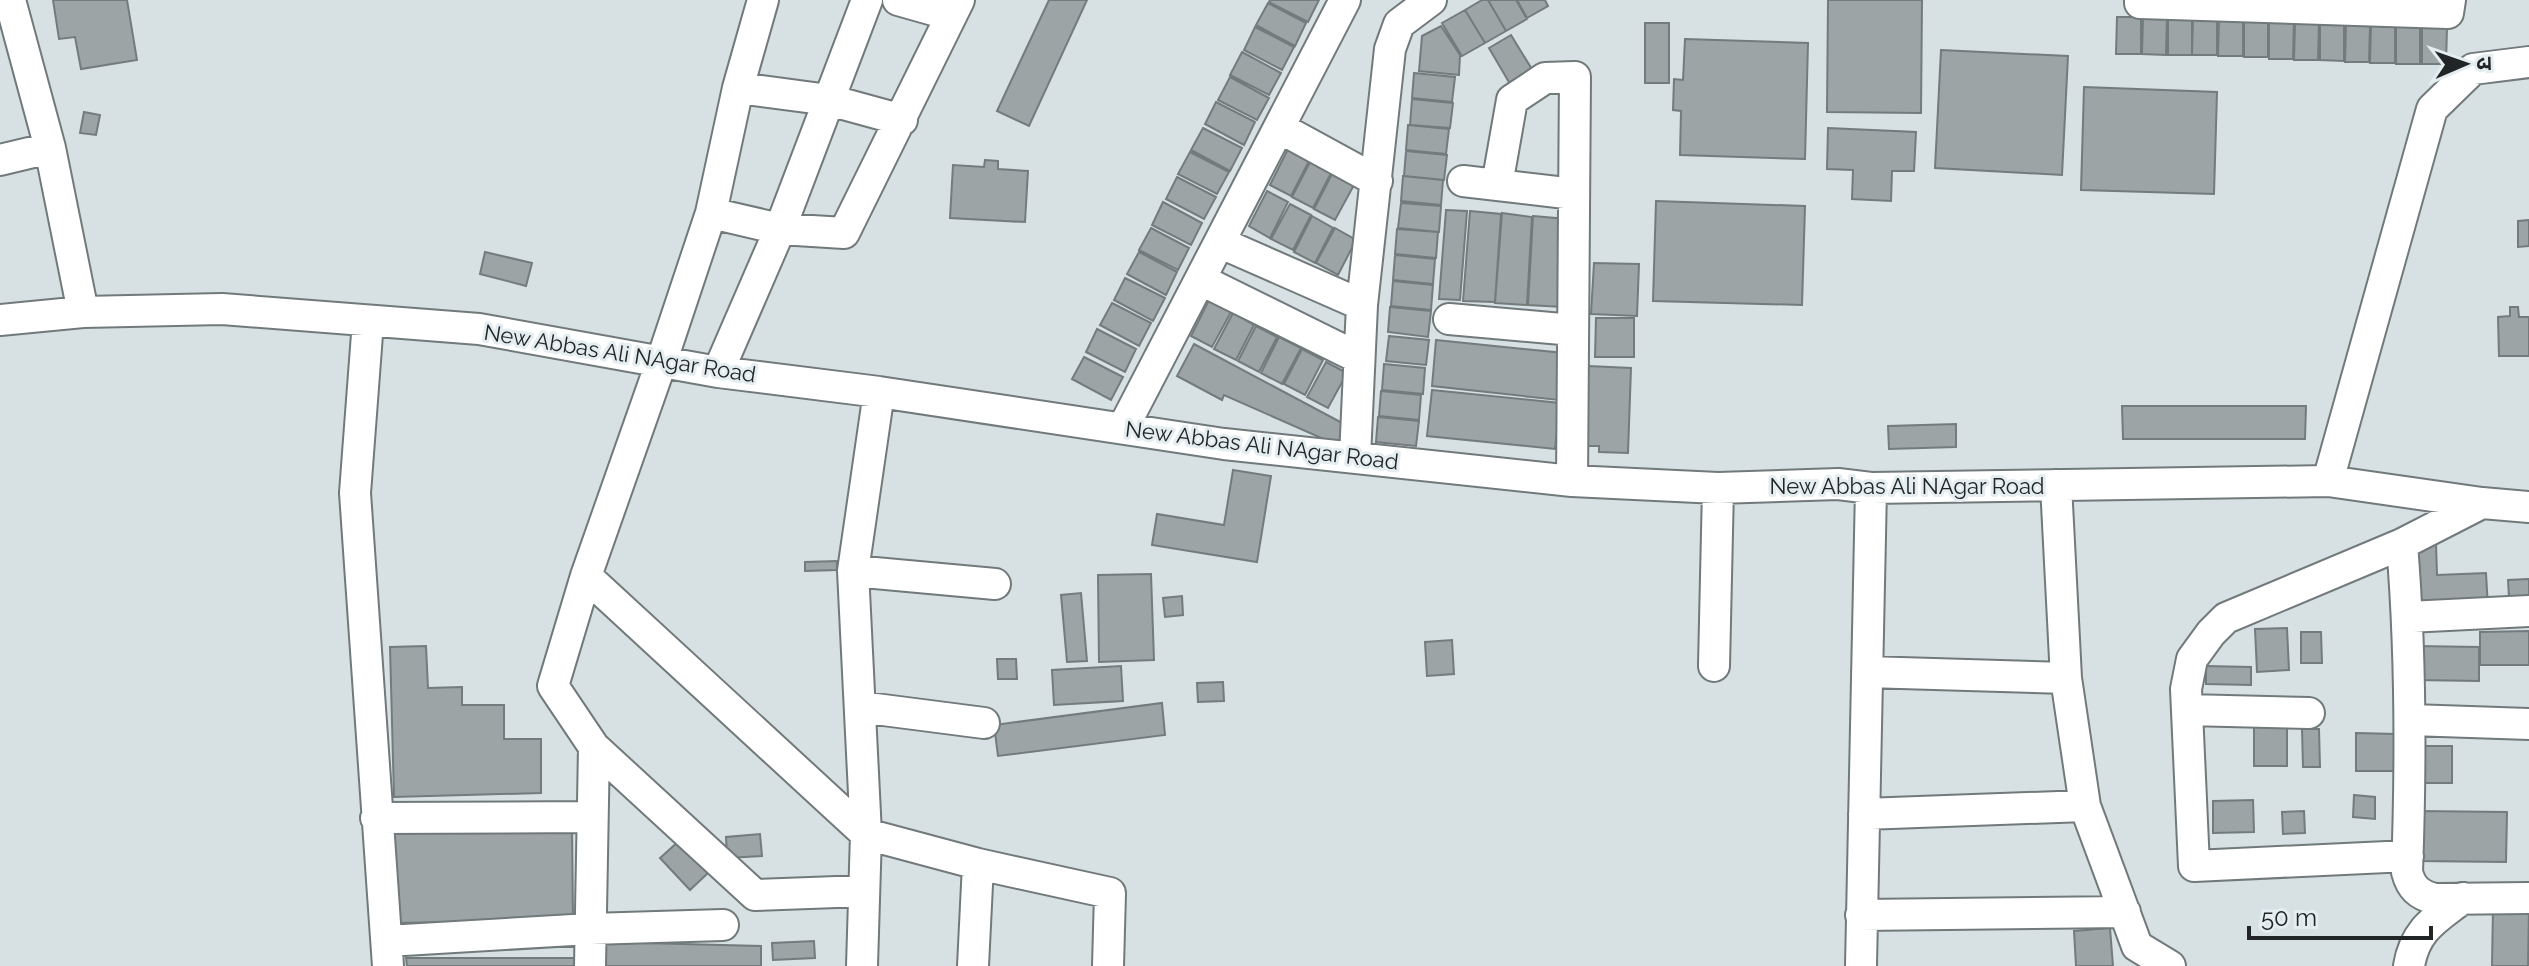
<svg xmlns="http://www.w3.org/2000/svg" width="2529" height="966" font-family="Raleway,'Noto Sans Devanagari',sans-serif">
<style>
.building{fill:#9ca4a6;stroke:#737b7d;stroke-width:2}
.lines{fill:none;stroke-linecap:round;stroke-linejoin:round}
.minor-casing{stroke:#71797b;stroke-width:34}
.minor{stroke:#fff;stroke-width:30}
.labels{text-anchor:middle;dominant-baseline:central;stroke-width:6;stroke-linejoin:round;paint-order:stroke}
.street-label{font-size:22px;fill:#222526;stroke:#e4edf0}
</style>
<rect width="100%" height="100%" fill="#d7e0e3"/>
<!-- building -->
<path class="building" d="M 53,0 L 127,0 L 137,60 L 81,69 L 75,37 L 59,39 Z
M 1049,0 L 1087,0 L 1029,126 L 997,111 Z
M 1270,0 L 1319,0 L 1308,22 L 1269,2 Z
M 1482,0 L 1488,0 L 1506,31 L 1485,43 L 1465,10 Z
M 1488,0 L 1516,0 L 1527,19 L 1506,31 Z
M 1517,0 L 1545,0 L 1548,6 L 1527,18 Z
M 1828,0 L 1922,0 L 1921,113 L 1827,112 Z
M 1268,3 L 1306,23 L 1295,46 L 1256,25 Z
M 1465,10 L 1485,43 L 1462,56 L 1442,23 Z
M 2117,17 L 2141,17 L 2141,54 L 2116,54 Z
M 2143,17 L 2167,17 L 2166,55 L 2142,54 Z
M 2168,17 L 2192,18 L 2192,55 L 2168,55 Z
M 2193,18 L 2217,18 L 2217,55 L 2192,55 Z
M 2219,19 L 2243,19 L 2243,56 L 2218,56 Z
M 2244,20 L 2268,20 L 2268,57 L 2244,57 Z
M 2269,21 L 2294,21 L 2293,59 L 2269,59 Z
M 1645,23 L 1669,23 L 1669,83 L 1645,83 Z
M 2295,23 L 2319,23 L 2318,60 L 2294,60 Z
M 2320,23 L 2344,23 L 2344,61 L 2320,60 Z
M 2346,24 L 2370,25 L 2369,62 L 2345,62 Z
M 2371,25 L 2395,26 L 2395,63 L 2370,63 Z
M 1441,26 L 1460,55 L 1459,75 L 1419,71 L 1422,36 Z
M 2396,26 L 2420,26 L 2420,64 L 2396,64 Z
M 2422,26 L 2447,27 L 2446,64 L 2422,64 Z
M 1255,27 L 1294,47 L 1282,70 L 1244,50 Z
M 1511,35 L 1533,71 L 1510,84 L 1489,48 Z
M 1685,39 L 1808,43 L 1805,159 L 1680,155 L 1681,111 L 1673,110 L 1674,79 L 1683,80 Z
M 1941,50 L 2068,56 L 2062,175 L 1935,168 Z
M 1242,52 L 1281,73 L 1269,95 L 1230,75 Z
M 1414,73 L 1455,77 L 1452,102 L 1412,98 Z
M 1230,77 L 1269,98 L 1257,120 L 1218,100 Z
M 2084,87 L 2217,92 L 2214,194 L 2081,190 Z
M 1412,99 L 1453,103 L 1450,128 L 1410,125 Z
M 1216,102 L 1255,122 L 1244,145 L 1205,124 Z
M 84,112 L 100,115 L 96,135 L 80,133 Z
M 1408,125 L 1449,129 L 1446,154 L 1406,150 Z
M 1203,128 L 1242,148 L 1230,171 L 1191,150 Z
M 1828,128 L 1916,132 L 1914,171 L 1892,171 L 1891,201 L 1852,199 L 1853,170 L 1827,169 Z
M 1288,149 L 1309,161 L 1291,196 L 1270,185 Z
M 1406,151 L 1447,155 L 1444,180 L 1404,176 Z
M 1190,152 L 1229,172 L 1217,194 L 1178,174 Z
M 985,160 L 998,161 L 998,169 L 1028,171 L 1025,222 L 950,218 L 953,165 L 984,167 Z
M 1310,162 L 1331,173 L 1313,208 L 1292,197 Z
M 1332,174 L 1354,185 L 1335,220 L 1314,209 Z
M 1403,176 L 1443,180 L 1441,205 L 1401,201 Z
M 1177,177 L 1216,197 L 1204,219 L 1166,199 Z
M 1267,191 L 1288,202 L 1270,238 L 1249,226 Z
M 1656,201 L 1805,206 L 1802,305 L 1653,301 Z
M 1163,202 L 1202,223 L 1191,245 L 1152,225 Z
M 1401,203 L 1441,206 L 1439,232 L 1398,228 Z
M 1290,204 L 1311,215 L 1293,250 L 1271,239 Z
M 1446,210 L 1467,211 L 1460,300 L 1439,299 Z
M 1470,211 L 1501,214 L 1495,302 L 1463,301 Z
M 1502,213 L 1532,217 L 1527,305 L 1495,303 Z
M 1312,216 L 1333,228 L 1315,263 L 1294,252 Z
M 1533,216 L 1567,219 L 1563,307 L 1528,305 Z
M 2529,220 L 2529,246 L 2518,247 L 2518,221 Z
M 1151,228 L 1189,248 L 1178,270 L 1139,250 Z
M 1335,228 L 1356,240 L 1338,275 L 1316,263 Z
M 1397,229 L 1438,232 L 1436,258 L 1395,254 Z
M 485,252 L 532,263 L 526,286 L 480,274 Z
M 1139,252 L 1177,272 L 1166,295 L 1127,274 Z
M 1395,255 L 1435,259 L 1433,284 L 1393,280 Z
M 1594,263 L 1639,264 L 1637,316 L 1591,314 Z
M 1125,278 L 1165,298 L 1153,321 L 1114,300 Z
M 1393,281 L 1433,285 L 1431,310 L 1391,306 Z
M 1209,300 L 1231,312 L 1212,347 L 1191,336 Z
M 1112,303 L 1151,323 L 1139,346 L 1100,325 Z
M 1390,307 L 1431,311 L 1428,337 L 1388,332 Z
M 2510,307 L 2518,307 L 2519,317 L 2529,317 L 2529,356 L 2499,356 L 2498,317 L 2510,316 Z
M 1233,313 L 1254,325 L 1236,360 L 1214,349 Z
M 1596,318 L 1634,318 L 1634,357 L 1595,357 Z
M 1256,326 L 1277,337 L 1259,372 L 1238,361 Z
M 1097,329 L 1136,349 L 1125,372 L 1086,352 Z
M 1389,336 L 1429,340 L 1426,365 L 1386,361 Z
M 1279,337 L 1301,348 L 1282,384 L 1261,373 Z
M 1436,340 L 1564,353 L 1559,400 L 1432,386 Z
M 1194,344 L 1346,425 L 1337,445 L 1224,395 L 1222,400 L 1177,376 Z
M 1302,349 L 1323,360 L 1305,395 L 1284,384 Z
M 1084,357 L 1123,377 L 1111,400 L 1072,379 Z
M 1326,362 L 1347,373 L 1328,408 L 1307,397 Z
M 1384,364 L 1425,368 L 1423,394 L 1382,390 Z
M 1588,366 L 1631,368 L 1628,453 L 1599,452 L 1599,446 L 1586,446 Z
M 1432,390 L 1560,403 L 1555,449 L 1427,436 Z
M 1381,391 L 1421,395 L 1419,420 L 1379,416 Z
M 2122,406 L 2306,406 L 2305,439 L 2123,439 Z
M 1378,417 L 1419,421 L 1416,446 L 1376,442 Z
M 1956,424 L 1956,447 L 1889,449 L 1888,426 Z
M 1233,470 L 1271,476 L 1257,562 L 1152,545 L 1157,514 L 1224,525 Z
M 2436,543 L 2437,575 L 2486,573 L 2488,608 L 2417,610 L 2415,544 Z
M 837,561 L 837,570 L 805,571 L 805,562 Z
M 1151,574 L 1154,660 L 1099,662 L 1098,575 Z
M 2529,579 L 2529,597 L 2509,598 L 2508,580 Z
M 1081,593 L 1087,661 L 1067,662 L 1061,595 Z
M 1182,596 L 1183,615 L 1165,617 L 1163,598 Z
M 2287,628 L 2289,670 L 2257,672 L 2255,629 Z
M 2529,631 L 2529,665 L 2480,665 L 2480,632 Z
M 2301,632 L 2321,632 L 2322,663 L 2301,663 Z
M 1452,640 L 1454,674 L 1427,676 L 1425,642 Z
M 426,646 L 428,688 L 462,687 L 462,705 L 504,705 L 504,739 L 541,739 L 541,793 L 394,797 L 390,647 Z
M 2415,646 L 2479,647 L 2479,681 L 2415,680 Z
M 997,659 L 1016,659 L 1017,679 L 998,679 Z
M 1121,666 L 1123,701 L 1054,705 L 1052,670 Z
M 2206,666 L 2251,667 L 2251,685 L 2206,684 Z
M 1223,682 L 1224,701 L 1198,702 L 1197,683 Z
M 1162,703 L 1165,735 L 998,756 L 994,725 Z
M 2254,725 L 2287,725 L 2287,766 L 2254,766 Z
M 2302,729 L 2319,729 L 2320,767 L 2303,767 Z
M 2356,733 L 2396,734 L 2396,771 L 2356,771 Z
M 2417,746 L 2452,746 L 2452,783 L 2417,783 Z
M 2354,795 L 2375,797 L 2375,819 L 2353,817 Z
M 2253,800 L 2254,832 L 2213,833 L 2213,801 Z
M 2304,811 L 2305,833 L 2283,834 L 2282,812 Z
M 2417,811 L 2507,812 L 2506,862 L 2417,861 Z
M 572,823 L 573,920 L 396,923 L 394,826 Z
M 760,834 L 762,856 L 727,858 L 726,837 Z
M 679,841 L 708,873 L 690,890 L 660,858 Z
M 2493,907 L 2529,908 L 2528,966 L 2492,966 Z
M 2110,928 L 2113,966 L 2076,966 L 2074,931 Z
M 814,941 L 815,958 L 773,960 L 772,943 Z
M 602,942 L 761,946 L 761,966 L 601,966 Z
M 406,958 L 576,958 L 576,966 L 407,966 Z"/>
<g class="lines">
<!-- minor casing -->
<g class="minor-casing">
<path id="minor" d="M 10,0 L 50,148 L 83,312
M 763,0 L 738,88 L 711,213 L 661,363 L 586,576 L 553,686 L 594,747 L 755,895 L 864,891
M 898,0 L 951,15
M 2140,0 L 2140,3 L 2448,13 L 2450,0
M 738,88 L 829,100 L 902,120
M 1280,128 L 1377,181
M 0,160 L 50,148
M 1463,181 L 1574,194
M 1497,185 L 1512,100 L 1545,78 L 1575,77 L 1572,481
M 711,213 L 780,229 L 844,233 L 959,0
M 1221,243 L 1362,305
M 1201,280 L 1359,358
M 1449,319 L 1573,330
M 0,320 L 83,312 L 222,309 L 479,329 L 718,372 L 879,392 L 1224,444 L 1572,481 L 1718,488 L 1838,484 L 1871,488 L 2328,481 L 2482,503 L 2529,507
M 368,321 L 355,493 L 388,966
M 718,372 L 780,229 L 867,0
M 1123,428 L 1345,0
M 1355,457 L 1362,305 L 1390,49 L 1399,24 L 1431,0
M 2328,481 L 2432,109 L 2473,69 L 2529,62
M 2056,485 L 2066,678 L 2085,806 L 2137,946 L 2170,966
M 2402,544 C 2411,654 2411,763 2407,872 C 2411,888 2419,895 2435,899 L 2529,898
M 853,571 L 995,584
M 586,576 L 866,834 L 978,864 L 1110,893 L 1108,966
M 2408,617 L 2529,611
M 1714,666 L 1718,488
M 1867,672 L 2066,678
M 860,707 L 984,723
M 2187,710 L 2309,713
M 2411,720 L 2529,724
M 1864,814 L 2085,806
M 376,818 L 592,817
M 2408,856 L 2194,866 L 2186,689 L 2192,659 L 2211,633 L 2226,618 L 2402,544 L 2482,503
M 1861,915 L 2125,912
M 387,941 L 590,929 L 723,925
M 590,966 L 594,747
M 862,966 L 866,834 L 853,571 L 879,392
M 973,966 L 978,864
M 1861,966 L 1871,488
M 2409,966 C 2415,929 2436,919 2463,898"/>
</g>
<!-- minor -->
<use href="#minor" class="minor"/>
</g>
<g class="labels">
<!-- street labels -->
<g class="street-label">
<text transform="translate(620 353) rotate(9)">New Abbas Ali NAgar Road</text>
<text transform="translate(1262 445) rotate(7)">New Abbas Ali NAgar Road</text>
<text x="1907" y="486">New Abbas Ali NAgar Road</text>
</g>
</g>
<!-- north arrow -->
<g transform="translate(2465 64) rotate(88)" stroke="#e4edf0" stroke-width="6" paint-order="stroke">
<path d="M0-6L14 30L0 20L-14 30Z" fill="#222526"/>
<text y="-12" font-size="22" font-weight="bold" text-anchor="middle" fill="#222526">उ</text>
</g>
<!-- scale -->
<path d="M2249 926v12h182v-12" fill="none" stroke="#222526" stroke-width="4"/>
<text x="2261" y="926" font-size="24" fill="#222526" stroke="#e4edf0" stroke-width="6" paint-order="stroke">50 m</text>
</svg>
